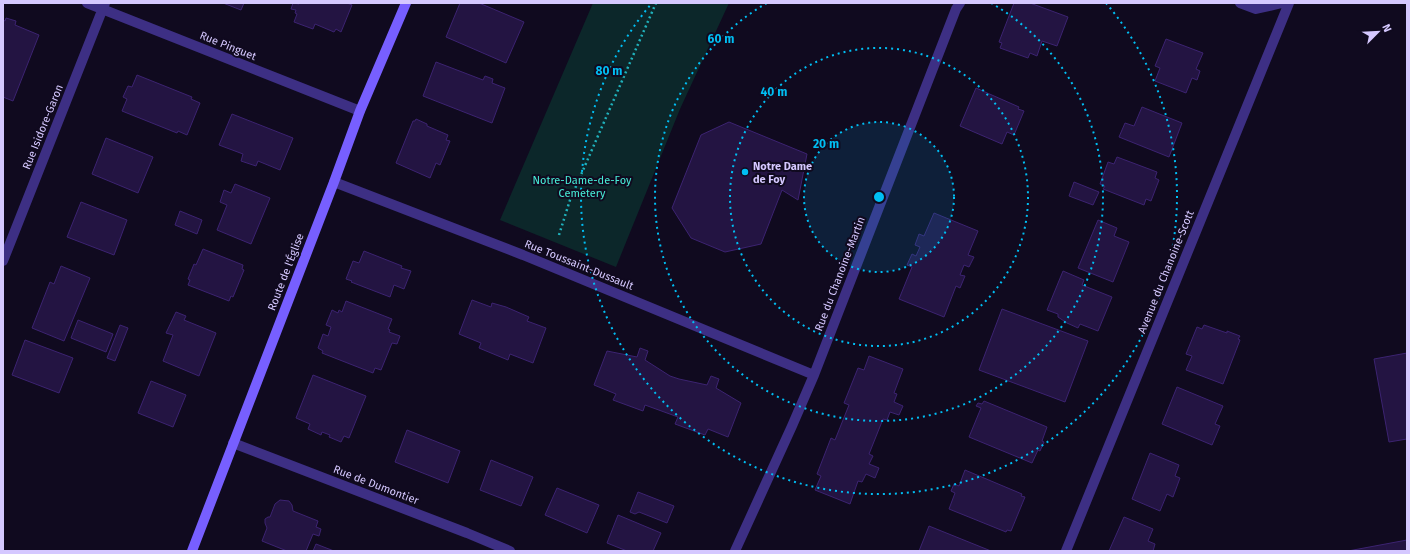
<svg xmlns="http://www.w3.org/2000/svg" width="1410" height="554" font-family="'Fira Sans',sans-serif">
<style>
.green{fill:#0c272a}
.building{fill:#231442;stroke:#3c2371}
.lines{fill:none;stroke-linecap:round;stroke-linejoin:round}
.path{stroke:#20b2bc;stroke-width:2.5;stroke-dasharray:2 3;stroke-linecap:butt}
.street{stroke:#3d2f84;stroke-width:10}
.secondary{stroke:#775fff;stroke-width:10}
.ring{fill:none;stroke:#00bef3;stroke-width:2;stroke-dasharray:2 4}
.poi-dot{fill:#00bef3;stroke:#100a1f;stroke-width:1.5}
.labels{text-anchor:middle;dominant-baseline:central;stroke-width:4;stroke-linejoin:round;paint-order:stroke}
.street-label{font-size:11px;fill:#d5c8ff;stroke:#100a1f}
.poi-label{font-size:11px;font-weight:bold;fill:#d5c8ff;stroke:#100a1f;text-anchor:start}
.park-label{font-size:11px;fill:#47ecd7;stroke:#100a1f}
.centre{fill:#00bef3;stroke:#100a1f;stroke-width:2}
.ring-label{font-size:12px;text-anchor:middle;font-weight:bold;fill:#00bef3;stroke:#100a1f;stroke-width:4;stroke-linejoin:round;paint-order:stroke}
</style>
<rect width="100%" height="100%" fill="#100a1f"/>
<!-- green -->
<path class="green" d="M 593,3 L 729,3 L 680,109 L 616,267 L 500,220 Z"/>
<!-- building -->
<path class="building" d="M 223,3 L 244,3 L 241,10 Z
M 293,3 L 299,4 L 299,3 L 347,3 L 352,5 L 341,32 L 336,29 L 334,32 L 315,24 L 313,29 L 294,22 L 297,14 L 295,13 L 296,10 L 291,9 Z
M 460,3 L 479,3 L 524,22 L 506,63 L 446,37 Z
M 1014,3 L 1030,3 L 1068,17 L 1057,46 L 1042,41 L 1037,56 L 1030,53 L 1028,58 L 1000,48 L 1002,43 L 999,42 Z
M 6,18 L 16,21 L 15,25 L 39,35 L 13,101 L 3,97 L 3,20 L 5,21 Z
M 1166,39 L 1203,53 L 1196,69 L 1200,71 L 1197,80 L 1192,78 L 1186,93 L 1155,81 L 1160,68 L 1155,66 Z
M 436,62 L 483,80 L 485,76 L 493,79 L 492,83 L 505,88 L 492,123 L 423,96 Z
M 137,75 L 192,97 L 191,99 L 200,103 L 187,135 L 178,131 L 177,133 L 122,111 L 127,99 L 123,97 L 128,86 L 132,87 Z
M 976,88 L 1019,107 L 1018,109 L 1024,111 L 1014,135 L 1007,132 L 1002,144 L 960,126 Z
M 1142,107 L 1182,123 L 1169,157 L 1119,137 L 1125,123 L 1134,126 Z
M 232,114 L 293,138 L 280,170 L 258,161 L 256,166 L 241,161 L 243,154 L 219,145 Z
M 416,119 L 427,124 L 427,126 L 448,135 L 446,140 L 450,141 L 440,165 L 436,163 L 430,178 L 396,163 L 413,121 L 415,121 Z
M 729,122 L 807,154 L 798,200 L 782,190 L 761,244 L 725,252 L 691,238 L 672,208 L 701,135 Z
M 106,138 L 153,157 L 138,193 L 92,174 Z
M 1117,157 L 1157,172 L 1155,178 L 1159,180 L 1151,201 L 1146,199 L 1144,205 L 1103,189 L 1105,186 L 1100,184 L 1108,162 L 1114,164 Z
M 1074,182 L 1099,192 L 1093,205 L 1069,196 Z
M 235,184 L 270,198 L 251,244 L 217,230 L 227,205 L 220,202 L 224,190 L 231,193 Z
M 81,202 L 127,220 L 114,255 L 67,237 Z
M 180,211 L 202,220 L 197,234 L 175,225 Z
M 934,213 L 978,231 L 968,255 L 974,257 L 969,267 L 964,265 L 960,275 L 965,276 L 960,288 L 956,286 L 944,317 L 899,299 L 912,267 L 907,265 L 912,254 L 916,256 L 920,247 L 915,245 L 919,234 L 924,236 Z
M 1098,220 L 1117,228 L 1114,236 L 1129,242 L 1113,282 L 1078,268 Z
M 203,249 L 243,265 L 242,269 L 244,270 L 233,297 L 231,296 L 229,301 L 188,285 L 190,280 L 188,279 L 194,264 L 196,265 Z
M 364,251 L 402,266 L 401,268 L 411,271 L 404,289 L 394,285 L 390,297 L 351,282 L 352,281 L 346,279 L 353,261 L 359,263 Z
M 61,266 L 90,278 L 64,341 L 32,328 L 50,282 L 54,284 Z
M 1063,271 L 1084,280 L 1082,285 L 1112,297 L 1098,331 L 1080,324 L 1078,328 L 1067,323 L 1058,317 L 1058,314 L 1047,310 Z
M 472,300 L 491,307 L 492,303 L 506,307 L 529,317 L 527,321 L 546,328 L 533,363 L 510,354 L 508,360 L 479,348 L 481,343 L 459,334 Z
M 346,301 L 392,319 L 388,329 L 390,330 L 389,332 L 400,336 L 397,344 L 392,343 L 381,370 L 375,368 L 373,373 L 322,353 L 323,351 L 318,348 L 323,334 L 328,336 L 331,327 L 326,325 L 332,310 L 338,313 L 339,310 L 342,312 Z
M 1002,309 L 1088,341 L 1065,402 L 979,370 Z
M 176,312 L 186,316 L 184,320 L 216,333 L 199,376 L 163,361 L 173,335 L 166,333 Z
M 78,320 L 113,334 L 106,352 L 71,338 Z
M 120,325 L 128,328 L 115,361 L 107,358 Z
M 1204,325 L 1227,333 L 1227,331 L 1240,336 L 1238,339 L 1240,340 L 1223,384 L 1186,370 L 1192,356 L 1186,354 L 1197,327 L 1202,329 Z
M 25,340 L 73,358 L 59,393 L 12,375 Z
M 640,348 L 648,351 L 645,360 L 670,376 L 679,379 L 707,385 L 711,376 L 719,379 L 716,388 L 741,403 L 728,437 L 708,429 L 705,435 L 675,424 L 678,417 L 645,405 L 643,411 L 613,400 L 616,394 L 594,385 L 607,351 L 637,357 Z
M 1407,353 L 1407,439 L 1389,442 L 1374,359 Z
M 869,356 L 903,369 L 894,393 L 897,394 L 894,402 L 903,406 L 899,415 L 890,412 L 887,420 L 883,419 L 869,454 L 873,456 L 869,464 L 879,468 L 875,478 L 866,474 L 862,482 L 858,481 L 850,504 L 815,490 L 821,476 L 817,474 L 831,438 L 835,440 L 849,405 L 844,403 L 858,368 L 864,370 Z
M 313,375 L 366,396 L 349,438 L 344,436 L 341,442 L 329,437 L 330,435 L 322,432 L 321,435 L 308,429 L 310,424 L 296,418 Z
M 151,381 L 186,395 L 173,427 L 138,413 Z
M 1177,387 L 1223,406 L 1215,424 L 1220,426 L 1212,445 L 1162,424 Z
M 984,401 L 1047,427 L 1042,441 L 1044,442 L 1040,451 L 1038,450 L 1032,463 L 969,437 L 981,408 L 976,406 L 978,403 L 982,404 Z
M 407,430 L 460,451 L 448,483 L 395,462 Z
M 1150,453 L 1179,465 L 1175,476 L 1180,478 L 1173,497 L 1167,494 L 1160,511 L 1132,499 Z
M 491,460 L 533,477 L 521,506 L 480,490 Z
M 965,470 L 1022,494 L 1021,496 L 1025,497 L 1011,531 L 1007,530 L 1006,532 L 949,509 L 955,493 L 951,491 L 954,484 L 959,486 Z
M 557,488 L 599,505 L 587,533 L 545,515 Z
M 638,492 L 674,506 L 667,523 L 639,512 L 635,514 L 630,512 Z
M 280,500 L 289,501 L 292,505 L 293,511 L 318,521 L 316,527 L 321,529 L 319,536 L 313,534 L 306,551 L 287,551 L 262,541 L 267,528 L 265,523 L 265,519 L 268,517 L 270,517 L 275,504 Z
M 618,515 L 661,533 L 653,551 L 627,551 L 607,543 Z
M 1124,517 L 1153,529 L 1148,541 L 1155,544 L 1153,551 L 1109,551 Z
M 929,526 L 991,551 L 919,551 Z
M 1407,540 L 1407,551 L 1348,551 Z
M 316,544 L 334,551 L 313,551 Z"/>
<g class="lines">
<!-- path -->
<path class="path" d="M 559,235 L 570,200 L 656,3"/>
<!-- street -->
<path class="street" d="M 87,3 L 360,111
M 1240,3 L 1256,9 L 1282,3
M 334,182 L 523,255 L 814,375
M 3,261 L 105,3
M 233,443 L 467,533 L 510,551
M 735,551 L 792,426 L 814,375 L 956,9 L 960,3
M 1066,551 L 1289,3"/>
<!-- secondary -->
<path class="secondary" d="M 192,551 L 334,182 L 360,111 L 406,3"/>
</g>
<!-- distance rings -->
<circle cx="879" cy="197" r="75" fill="#00bef3" fill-opacity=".12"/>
<g class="ring">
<circle cx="879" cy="197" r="75"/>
<circle cx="879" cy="197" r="149"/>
<path d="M991 3A224 224 0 1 1 767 3"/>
<path d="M1106 3A298 298 0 1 1 652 3"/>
</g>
<!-- markers -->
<circle class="poi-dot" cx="745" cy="172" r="4"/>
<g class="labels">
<!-- street labels -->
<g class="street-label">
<text transform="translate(228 46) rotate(22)">Rue Pinguet</text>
<text transform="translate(43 127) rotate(-68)">Rue Isidore-Garon</text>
<text transform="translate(579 265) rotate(22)">Rue Toussaint-Dussault</text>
<text transform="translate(286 272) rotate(-69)">Route de l'Église</text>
<text transform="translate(1166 272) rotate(-68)">Avenue du Chanoine-Scott</text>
<text transform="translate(840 274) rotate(-69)">Rue du Chanoine-Martin</text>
<text transform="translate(376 485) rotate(21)">Rue de Dumontier</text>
</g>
<!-- poi labels -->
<g class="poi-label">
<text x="753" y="166">Notre Dame<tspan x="753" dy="13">de Foy</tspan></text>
</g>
<!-- park labels -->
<g class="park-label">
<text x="582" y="180">Notre-Dame-de-Foy<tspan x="582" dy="13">Cemetery</tspan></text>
</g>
</g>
<circle cx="879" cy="197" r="6" class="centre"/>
<g class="ring-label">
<text x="721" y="43">60 m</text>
<text x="609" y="75">80 m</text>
<text x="774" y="96">40 m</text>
<text x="826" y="148">20 m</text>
</g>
<!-- border -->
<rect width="1410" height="554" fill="none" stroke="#d5c8ff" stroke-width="8"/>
<!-- north arrow -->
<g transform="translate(1378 32) rotate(66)" stroke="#100a1f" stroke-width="3" paint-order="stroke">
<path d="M0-3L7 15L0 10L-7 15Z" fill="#d5c8ff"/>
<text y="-6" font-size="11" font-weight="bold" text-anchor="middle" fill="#d5c8ff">N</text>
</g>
</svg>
